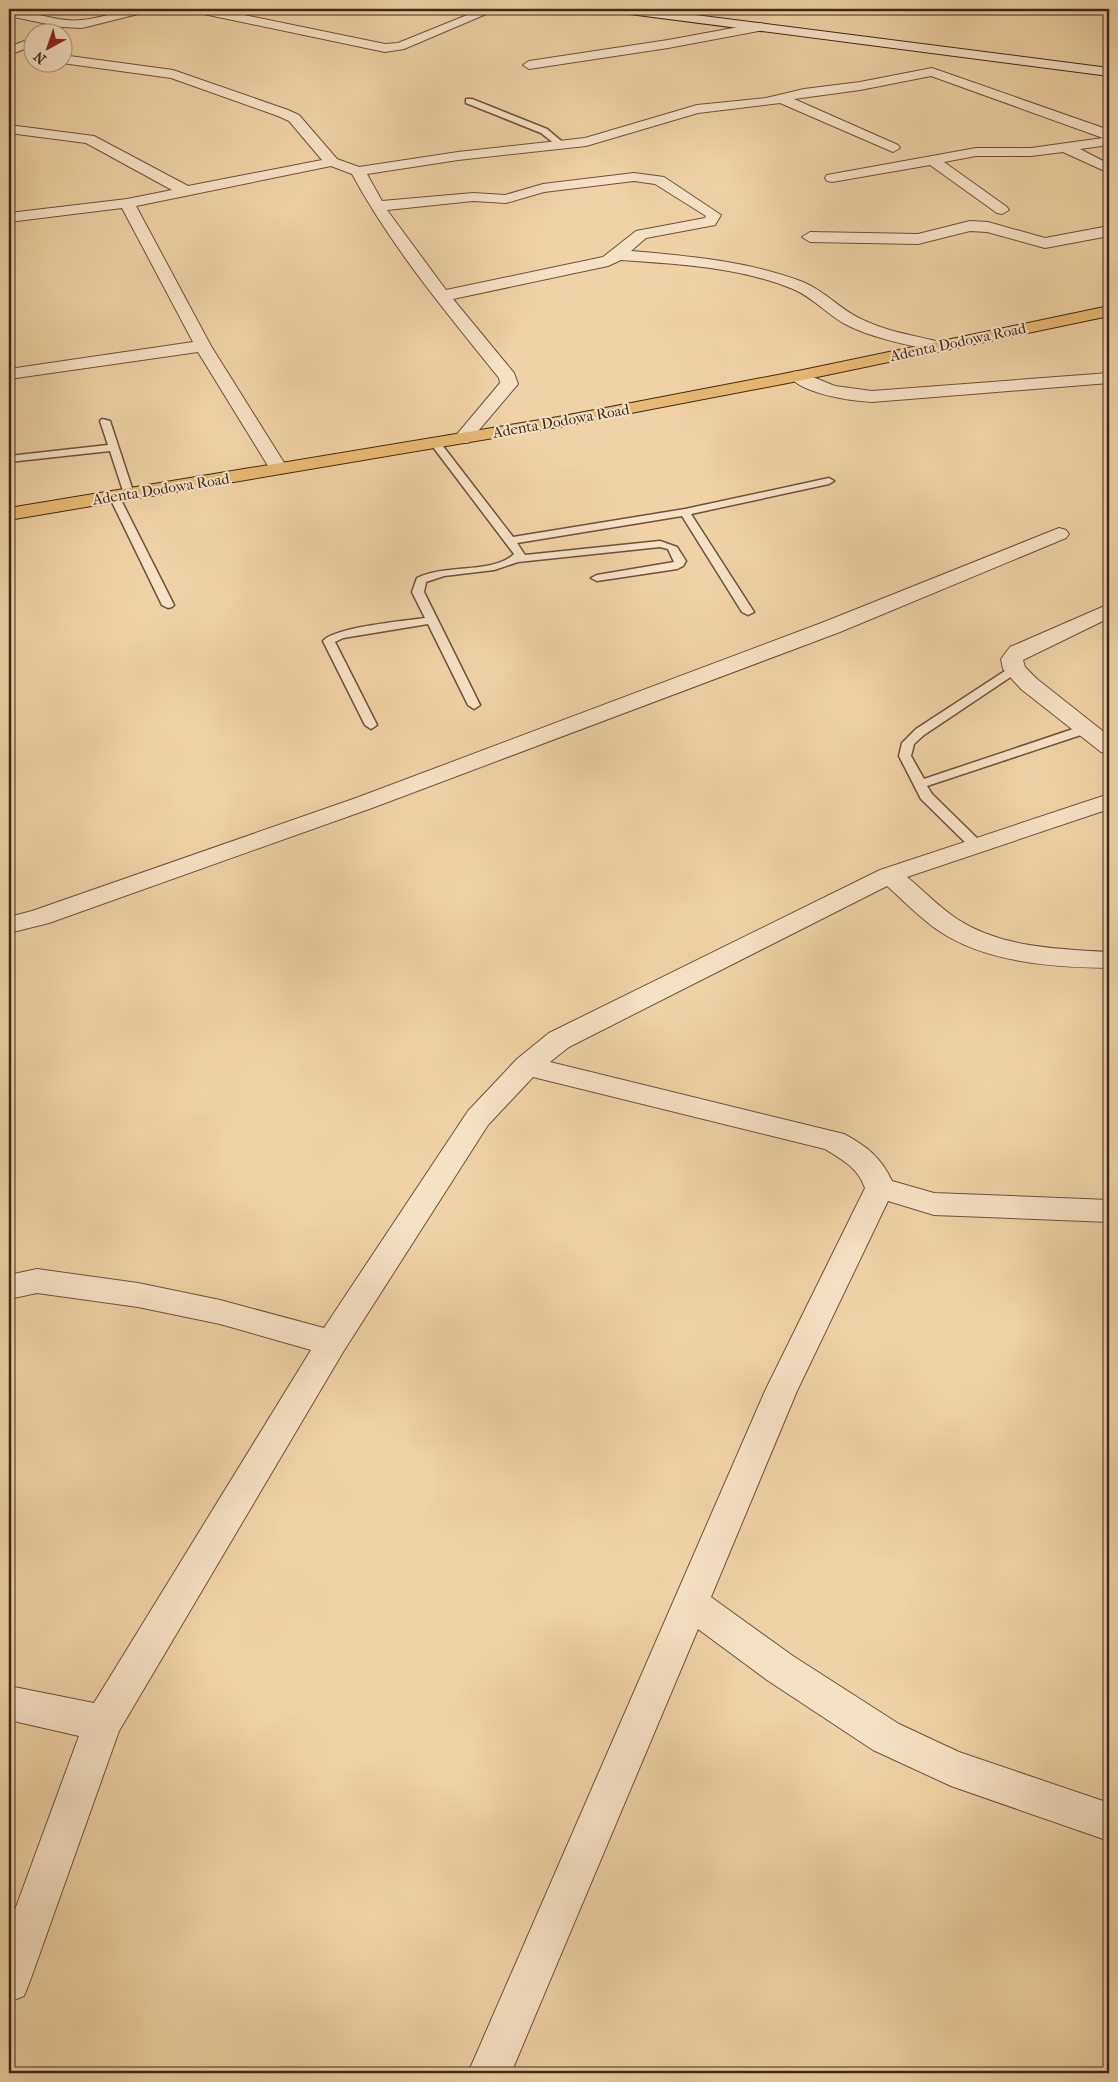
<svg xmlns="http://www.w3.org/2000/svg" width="1118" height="2082" font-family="'IM FELL French Canon',serif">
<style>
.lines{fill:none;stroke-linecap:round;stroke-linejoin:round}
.lane-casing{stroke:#6c523a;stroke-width:3}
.street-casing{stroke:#6c523a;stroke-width:2}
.secondary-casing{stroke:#402717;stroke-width:2}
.primary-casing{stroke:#402717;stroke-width:2}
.lane{fill:#f5e2c4;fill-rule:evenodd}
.street{fill:#f5e2c4;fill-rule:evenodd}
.secondary{fill:#f5e2c4;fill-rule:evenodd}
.primary{fill:#e8b972;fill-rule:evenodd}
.labels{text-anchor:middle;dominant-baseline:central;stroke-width:4;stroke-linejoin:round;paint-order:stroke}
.far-street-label{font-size:15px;fill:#402717;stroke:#f5e2c4}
</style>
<rect width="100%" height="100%" fill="#efd2a5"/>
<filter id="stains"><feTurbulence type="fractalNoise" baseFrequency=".004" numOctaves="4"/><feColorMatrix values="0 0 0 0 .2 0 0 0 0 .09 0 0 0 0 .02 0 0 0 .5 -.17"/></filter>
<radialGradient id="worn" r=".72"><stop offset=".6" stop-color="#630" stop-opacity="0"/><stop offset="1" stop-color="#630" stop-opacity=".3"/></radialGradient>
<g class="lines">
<!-- lane casing -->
<g class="lane-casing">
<path id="lane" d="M 466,99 L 472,99 L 547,129 L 566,145 L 559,147 L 541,133 L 466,103 Z
M 102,419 L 110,421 L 134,494 L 133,496 L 125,496 L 124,494 L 110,451 L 9,462 L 9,456 L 108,445 L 100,421 Z
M 435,440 L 439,441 L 513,537 L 685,509 L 829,478 L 834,481 L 829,484 L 691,514 L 754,612 L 748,615 L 742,612 L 682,516 L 517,543 L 525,555 L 660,541 L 677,547 L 686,561 L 683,566 L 677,569 L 597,581 L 591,578 L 597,575 L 674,562 L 668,549 L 660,547 L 518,562 L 494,570 L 444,576 L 426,582 L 424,592 L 480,705 L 474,709 L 468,705 L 428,624 L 343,638 L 335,642 L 377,725 L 371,729 L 365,725 L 323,641 C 335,627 404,621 425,618 L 412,592 L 417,578 C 444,564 494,574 514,554 L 430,443 Z
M 114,493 L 119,496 L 174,605 L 172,607 L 168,608 L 162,605 L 109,496 Z
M 1014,665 L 1018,666 L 1018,672 L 924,735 L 914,744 L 911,756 L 924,779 L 1082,726 L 1090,726 L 1092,729 L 1090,732 L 927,786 L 932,794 L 982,843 L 984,846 L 977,850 L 972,849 L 921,799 L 899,756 L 902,743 L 916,729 Z"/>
</g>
<!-- street casing -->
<g class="street-casing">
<path id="street" d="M 9,9 C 33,11 58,23 82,20 C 105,18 125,7 148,9 L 146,12 L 82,28 L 62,27 L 9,16 Z
M 193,9 L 215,9 L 385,44 L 398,43 L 482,9 L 498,9 L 404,49 L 385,52 L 199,13 Z
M 760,23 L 764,24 L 766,27 L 764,30 L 668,48 L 529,69 L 523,65 L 529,61 L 668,40 Z
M 32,38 L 32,46 L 9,55 L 9,47 Z
M 62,55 L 173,70 L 288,110 L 299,115 L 337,159 L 359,167 L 458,152 L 585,138 L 697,105 L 766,98 L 804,89 L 860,82 L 932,68 L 1109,130 L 1109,145 L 1080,149 L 1109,164 L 1109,173 L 1063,152 L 1031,156 L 976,156 L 944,162 L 1007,207 L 1009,210 L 1002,214 L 997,213 L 930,165 L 832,182 L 827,181 L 825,178 L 827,175 L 976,148 L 1031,148 L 1103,138 L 931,76 L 860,90 L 794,99 L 898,145 L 900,148 L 893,152 L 780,103 L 698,113 L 586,146 L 458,160 L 367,174 L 382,201 L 473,193 L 505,195 L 543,184 L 634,173 L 664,177 L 721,215 L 715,225 L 646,238 L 631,251 C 689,256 748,261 803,282 C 823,290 838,307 857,317 C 883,331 912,335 940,342 L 942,346 L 940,350 L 934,351 C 904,344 871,338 843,323 C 826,313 812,297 793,289 C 739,267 678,264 621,260 L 608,266 L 453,299 L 514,373 L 518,384 L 468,443 L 456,443 L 453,439 L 500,383 L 499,378 C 447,313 392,248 352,174 L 331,166 L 136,206 L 211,346 L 288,469 L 286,473 L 272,473 L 270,469 L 198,352 L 9,379 L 9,369 L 193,342 L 122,208 L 9,222 L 9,213 L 127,199 L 172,190 L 86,143 L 9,133 L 9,125 L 94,136 L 188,186 L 322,160 L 289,121 L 278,116 L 171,78 L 62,63 ZM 634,181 L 655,184 L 706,216 L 705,218 L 636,231 L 603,257 L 446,290 L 387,210 L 473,201 L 506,203 L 544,192 Z
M 970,221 L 988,222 L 1045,238 L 1109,226 L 1109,236 L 1045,248 L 987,232 L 970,231 L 918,244 L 810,242 L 802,237 L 810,232 L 918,234 Z
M 798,371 L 835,386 L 872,391 L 1109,373 L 1109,383 L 872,402 C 851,401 802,394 789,376 L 792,372 Z
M 1059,528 L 1066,530 L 1069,534 L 1066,538 L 840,632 L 372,808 L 49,923 L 9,933 L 9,917 L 32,911 L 356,798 L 824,622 Z
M 1109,604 L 1109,618 L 1023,660 L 1025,667 L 1037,679 L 1109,736 L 1109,754 L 1101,752 L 1021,689 L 1003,669 L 1001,659 L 1010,647 Z
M 1109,794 L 1109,809 L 907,877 C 924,891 939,907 957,919 C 1002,948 1058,949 1109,952 L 1109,968 C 1053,967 987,963 939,931 C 920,918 904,901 887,886 L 569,1047 L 550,1062 L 844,1134 C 866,1146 881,1157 892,1181 L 934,1193 L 1109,1200 L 1109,1222 L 934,1215 L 888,1201 L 797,1391 L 711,1597 L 793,1656 L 899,1724 L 959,1752 L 1109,1803 L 1109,1841 L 951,1786 L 873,1750 L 767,1680 L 698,1629 L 511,2073 L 468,2073 L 765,1391 L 865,1188 C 858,1168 843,1160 825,1149 L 533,1077 L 488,1125 L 343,1352 L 119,1731 L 30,1981 L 24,1996 L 9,2002 L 9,1926 L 79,1736 L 9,1720 L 9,1686 L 94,1703 L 311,1350 L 220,1324 L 138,1307 L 37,1293 L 9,1299 L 9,1275 L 37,1269 L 138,1283 L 220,1300 L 324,1328 L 468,1111 L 517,1059 L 549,1033 L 880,870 Z"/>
</g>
<!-- secondary casing -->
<g class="secondary-casing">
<path id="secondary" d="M 616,9 L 648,9 L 1109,68 L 1109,76 L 622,13 Z"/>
</g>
<!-- primary casing -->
<g class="primary-casing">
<path id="primary" d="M 1109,306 L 1109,316 L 798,381 L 558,427 L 9,520 L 9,508 L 558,417 L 798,371 Z"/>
</g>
<!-- lane -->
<use href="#lane" class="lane"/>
<!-- street -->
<use href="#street" class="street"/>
<!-- secondary -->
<use href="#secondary" class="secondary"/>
<!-- primary -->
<use href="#primary" class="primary"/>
</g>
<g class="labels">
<!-- far-street labels -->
<g class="far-street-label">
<text transform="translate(958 342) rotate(-12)">Adenta Dodowa Road</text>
<text transform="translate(561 421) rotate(-10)">Adenta Dodowa Road</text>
<text transform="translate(161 489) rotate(-9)">Adenta Dodowa Road</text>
</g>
</g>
<!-- margin -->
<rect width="1118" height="2082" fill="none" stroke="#efd2a5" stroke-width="30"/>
<rect x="10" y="10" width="1098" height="2062" fill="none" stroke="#402717" stroke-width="2.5"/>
<rect x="15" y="15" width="1088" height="2052" fill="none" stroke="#402717"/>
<!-- north arrow -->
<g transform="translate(48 48) rotate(220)"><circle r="24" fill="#f5e2c4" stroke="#ad977f"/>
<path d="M0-4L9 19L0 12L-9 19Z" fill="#8f2418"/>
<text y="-8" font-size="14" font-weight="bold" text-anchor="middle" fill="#402717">N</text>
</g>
<rect width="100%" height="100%" filter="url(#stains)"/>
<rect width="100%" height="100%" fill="url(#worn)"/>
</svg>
